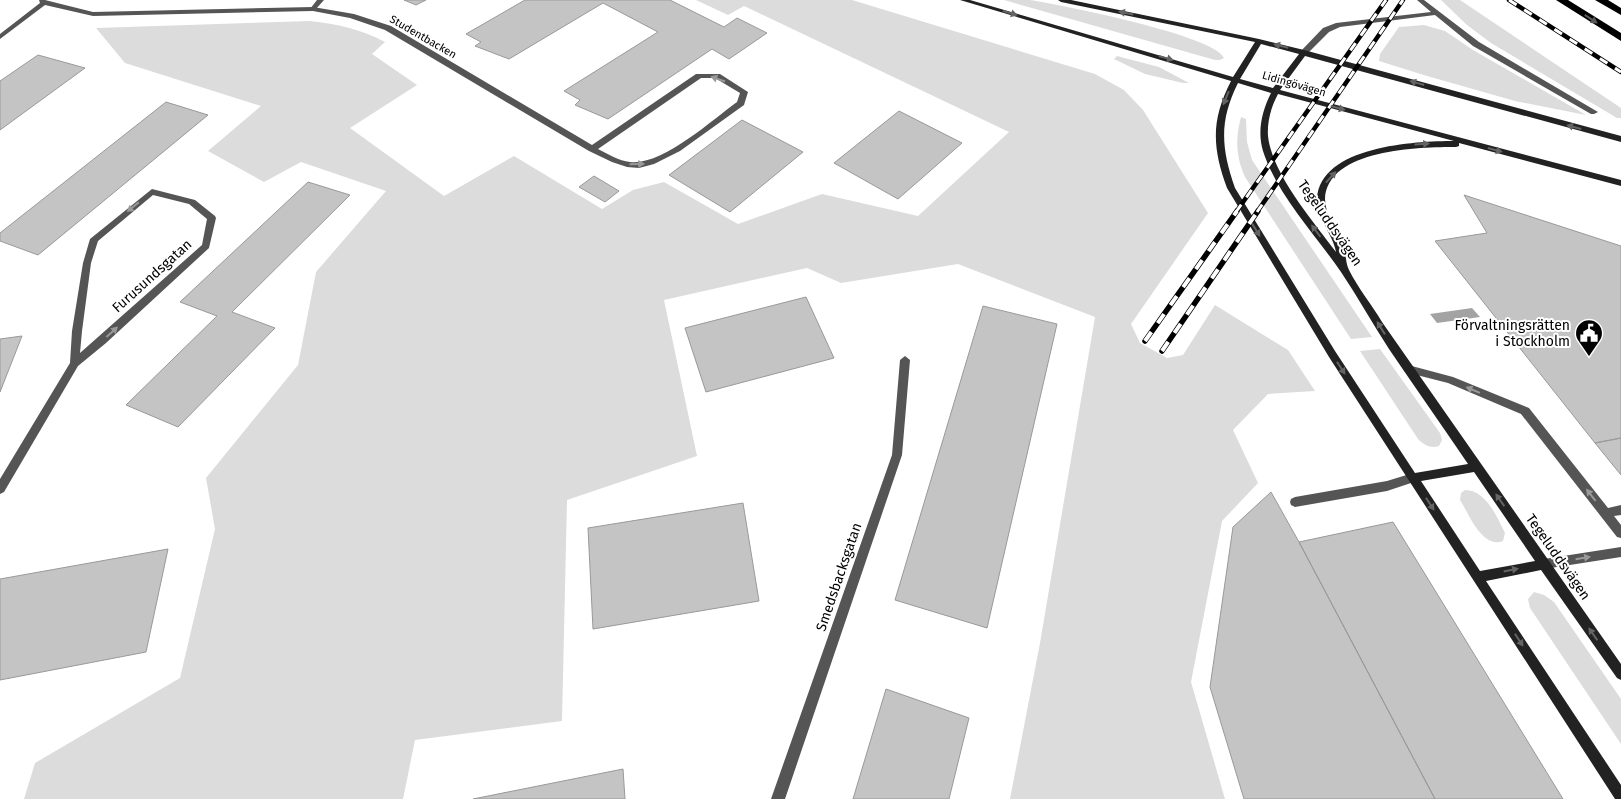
<svg xmlns="http://www.w3.org/2000/svg" width="1621" height="799" font-family="'Fira Sans',sans-serif">
<style>
.green{fill:#dcdcdc}
.water{fill:#a3a3a3}
.building{fill:#c4c4c4;stroke:#999}
.lines{fill:none;stroke-linecap:round;stroke-linejoin:round}
.lane{fill:#555;fill-rule:evenodd}
.street{fill:#555;fill-rule:evenodd}
.secondary{fill:#222;fill-rule:evenodd}
.highway{fill:#000;fill-rule:evenodd}
.rail-far1-casing{stroke:#000;stroke-width:4.5}
.rail-casing{stroke:#000;stroke-width:5.5}
.rail-far1{stroke:#fff;stroke-width:3;stroke-dasharray:9;stroke-linecap:butt}
.rail{stroke:#fff;stroke-width:4;stroke-dasharray:11;stroke-linecap:butt}
.oneway{fill:#646464}
.oneway2{fill:#595959}
.oneway3{fill:#999}
.labels{text-anchor:middle;dominant-baseline:central;stroke-width:4;stroke-linejoin:round;paint-order:stroke}
.far-street-label{font-size:11px;fill:#000;stroke:#fff}
.street-label{font-size:14px;fill:#000;stroke:#fff}
.poi-label{font-size:14px;fill:#000;stroke:#fff;text-anchor:end}
</style>
<rect width="100%" height="100%" fill="#fff"/>
<!-- green -->
<path class="green" d="M 696,0 L 852,0 L 1095,74 L 1124,90 L 1143,110 L 1208,213 L 1131,324 L 1140,343 L 1167,358 L 1183,355 L 1215,305 L 1288,350 L 1315,391 L 1268,394 L 1233,430 L 1258,483 L 1222,521 L 1191,682 L 1225,799 L 1010,799 L 1040,643 L 1095,317 L 958,264 L 841,283 L 807,268 L 664,300 L 697,456 L 567,500 L 562,721 L 415,740 L 403,799 L 24,799 L 35,763 L 180,678 L 215,529 L 206,478 L 298,365 L 316,272 L 386,191 L 301,162 L 264,182 L 208,151 L 261,106 L 125,63 L 96,28 L 310,21 C 337,24 361,29 385,42 L 372,54 L 417,85 L 350,128 L 444,196 L 514,156 L 602,209 L 633,190 L 664,182 L 738,224 L 822,194 L 918,216 L 1009,132 L 744,6 L 728,15 Z
M 1004,0 C 1012,0 1022,0 1030,0 C 1061,5 1214,35 1224,58 L 1220,60 L 1215,60 Z
M 1441,0 L 1460,0 L 1621,108 L 1621,118 L 1617,118 L 1491,43 L 1467,25 Z
M 1424,25 L 1445,31 L 1473,50 L 1586,115 L 1515,101 L 1427,76 L 1379,61 L 1380,54 L 1399,27 Z
M 1117,56 L 1159,67 L 1189,83 L 1183,83 L 1145,74 L 1114,59 Z
M 1241,117 L 1246,119 L 1247,142 L 1252,160 L 1372,337 L 1351,339 L 1245,177 C 1236,157 1235,139 1241,117 Z
M 1380,349 L 1440,433 L 1442,440 L 1439,446 C 1431,449 1424,445 1418,439 L 1360,351 Z
M 1465,490 C 1486,490 1497,517 1505,533 L 1503,541 C 1482,549 1469,514 1460,500 L 1461,493 Z
M 1534,592 L 1544,595 L 1554,602 L 1621,699 L 1621,744 L 1530,608 L 1528,599 Z"/>
<!-- water -->
<path class="water" d="M 1472,308 L 1480,317 L 1437,323 L 1430,314 Z"/>
<!-- building -->
<path class="building" d="M 404,0 L 426,0 L 416,5 Z
M 525,0 L 670,0 L 724,27 L 737,18 L 767,33 L 729,59 L 712,49 L 608,119 L 575,105 L 580,100 L 564,91 L 658,32 L 603,3 L 509,59 L 475,46 L 481,42 L 466,34 Z
M 38,55 L 85,68 L 0,130 L 0,81 Z
M 166,102 L 208,115 L 38,255 L 0,241 L 0,233 Z
M 899,111 L 962,143 L 898,199 L 834,163 Z
M 742,120 L 803,152 L 730,212 L 669,175 Z
M 594,176 L 619,191 L 605,202 L 579,187 Z
M 308,182 L 350,195 L 232,312 L 275,328 L 178,427 L 126,405 L 217,316 L 180,302 Z
M 1464,195 L 1621,246 L 1621,438 L 1595,443 L 1435,241 L 1487,233 Z
M 806,297 L 834,358 L 706,392 L 685,328 Z
M 983,306 L 1057,324 L 987,628 L 895,600 Z
M 22,336 L 0,392 L 0,339 Z
M 1621,438 L 1621,475 L 1595,443 Z
M 1271,492 L 1299,542 L 1435,799 L 1244,799 L 1210,687 L 1233,527 Z
M 743,503 L 759,601 L 593,629 L 588,528 Z
M 1393,522 L 1563,799 L 1435,799 L 1299,542 Z
M 168,549 L 146,652 L 0,680 L 0,579 Z
M 886,689 L 969,718 L 949,799 L 853,799 Z
M 623,769 L 625,799 L 473,799 Z"/>
<g class="lines">
<!-- lane -->
<path class="lane" d="M 317,0 L 324,0 L 315,10 L 311,10 L 310,9 Z
M 1417,0 L 1424,0 L 1479,42 L 1598,112 L 1594,114 L 1591,114 L 1473,46 L 1435,15 L 1340,27 L 1329,32 L 1307,54 L 1300,52 L 1323,28 L 1336,23 L 1431,12 Z
M 1408,365 L 1453,377 L 1529,408 L 1608,508 L 1621,505 L 1621,515 L 1614,516 L 1621,525 L 1621,538 L 1617,537 L 1521,414 L 1448,383 L 1405,372 L 1403,369 L 1405,366 Z
M 1413,473 L 1417,475 L 1418,478 L 1417,481 L 1387,491 L 1295,507 L 1291,505 L 1290,502 L 1291,499 L 1295,497 L 1387,481 Z
M 1621,547 L 1621,557 L 1544,569 L 1540,568 L 1538,564 L 1540,560 L 1544,559 Z"/>
<!-- street -->
<path class="street" d="M 39,0 L 45,0 L 93,12 L 313,7 L 354,14 L 391,26 L 592,145 L 696,74 L 720,74 L 748,92 L 744,105 L 680,151 L 654,164 L 639,168 L 627,167 L 612,162 L 589,151 L 385,30 L 350,18 L 313,11 L 93,16 L 45,5 L 0,39 L 0,34 L 40,3 ZM 701,78 L 715,78 L 740,93 L 737,102 C 712,120 662,166 630,162 C 619,161 608,154 598,149 Z
M 152,189 L 195,200 L 215,216 L 216,218 L 209,248 L 106,343 L 78,366 L 4,492 L 0,494 L 0,479 L 70,363 L 72,331 L 83,263 L 90,239 ZM 153,195 L 189,204 L 207,219 L 202,245 L 80,353 L 82,331 L 91,263 L 98,241 Z
M 905,356 L 910,360 L 902,455 L 785,799 L 771,799 L 892,455 L 900,360 Z"/>
<!-- secondary -->
<path class="secondary" d="M 960,0 L 970,0 L 1233,77 L 1255,42 L 1061,2 L 1058,0 L 1071,0 L 1259,39 L 1304,50 L 1621,136 L 1621,142 L 1305,56 L 1280,90 L 1621,180 L 1621,186 L 1459,143 L 1459,146 L 1456,147 C 1420,147 1327,149 1325,199 C 1325,215 1336,228 1342,241 C 1346,250 1345,262 1349,270 C 1358,288 1372,305 1382,322 L 1621,664 L 1621,680 L 1617,678 L 1541,570 L 1486,581 L 1621,785 L 1621,799 L 1615,799 L 1329,357 L 1227,188 C 1212,147 1211,120 1231,81 ZM 1261,44 L 1299,54 L 1273,88 L 1240,79 ZM 1238,83 L 1271,93 C 1262,111 1257,131 1263,151 C 1277,195 1315,234 1341,272 C 1358,297 1372,323 1389,349 C 1415,387 1442,426 1468,464 L 1415,473 L 1335,351 L 1235,188 C 1221,148 1219,121 1238,83 ZM 1278,94 L 1454,141 C 1415,141 1320,146 1317,199 C 1316,218 1333,234 1336,252 C 1314,222 1272,174 1268,136 C 1267,122 1271,107 1278,94 ZM 1474,472 L 1535,561 L 1480,571 L 1421,481 Z"/>
<!-- highway -->
<path class="highway" d="M 1556,0 L 1568,0 L 1621,33 L 1621,41 Z
M 1595,0 L 1608,0 L 1621,8 L 1621,15 Z"/>
<!-- rail-far1 casing -->
<g class="rail-far1-casing">
<path id="rail-far1" d="M 1509,0 L 1621,72
M 1236,212 L 1386,0
M 1257,212 L 1403,0"/>
</g>
<!-- rail casing -->
<g class="rail-casing">
<path id="rail" d="M 1145,341 L 1237,211
M 1162,351 L 1258,211"/>
</g>
<!-- rail-far1 -->
<use href="#rail-far1" class="rail-far1"/>
<!-- rail -->
<use href="#rail" class="rail"/>
</g>
<!-- one-way arrows -->
<defs><path id="oneway-solid" d="M-6-.8H1V-3.2L6.5 0L1 3.2V.8H-6Z" transform="scale(1.25)"/></defs>
<g class="oneway">
<use href="#oneway-solid" transform="translate(1010 13) rotate(16)"/>
<use href="#oneway-solid" transform="translate(1126 13) rotate(-169)"/>
<use href="#oneway-solid" transform="translate(1281 46) rotate(-166)"/>
<use href="#oneway-solid" transform="translate(1166 58) rotate(16)"/>
<use href="#oneway-solid" transform="translate(1417 83) rotate(-164)"/>
<use href="#oneway-solid" transform="translate(1226 98) rotate(112)"/>
<use href="#oneway-solid" transform="translate(1338 108) rotate(15)"/>
<use href="#oneway-solid" transform="translate(1574 127) rotate(-165)"/>
<use href="#oneway-solid" transform="translate(1422 144) rotate(-3)"/>
<use href="#oneway-solid" transform="translate(1495 150) rotate(15)"/>
<use href="#oneway-solid" transform="translate(1331 177) rotate(-48)"/>
<use href="#oneway-solid" transform="translate(1256 230) rotate(58)"/>
<use href="#oneway-solid" transform="translate(1316 231) rotate(-127)"/>
<use href="#oneway-solid" transform="translate(1381 328) rotate(-122)"/>
<use href="#oneway-solid" transform="translate(1341 368) rotate(57)"/>
<use href="#oneway-solid" transform="translate(1500 500) rotate(-125)"/>
<use href="#oneway-solid" transform="translate(1430 504) rotate(57)"/>
<use href="#oneway-solid" transform="translate(1511 570) rotate(-11)"/>
<use href="#oneway-solid" transform="translate(1593 634) rotate(-125)"/>
<use href="#oneway-solid" transform="translate(1519 640) rotate(57)"/>
</g>
<use class="oneway2" href="#oneway-solid" transform="translate(1591 19) rotate(33)"/>
<g class="oneway3">
<use href="#oneway-solid" transform="translate(718 79) rotate(-161)"/>
<use href="#oneway-solid" transform="translate(637 164) rotate(-1)"/>
<use href="#oneway-solid" transform="translate(133 207) rotate(141)"/>
<use href="#oneway-solid" transform="translate(112 332) rotate(-42)"/>
<use href="#oneway-solid" transform="translate(1473 390) rotate(-157)"/>
<use href="#oneway-solid" transform="translate(1591 495) rotate(-128)"/>
<use href="#oneway-solid" transform="translate(1583 558) rotate(-9)"/>
</g>
<!-- icons -->
<defs>
<g id="civic-pin" transform="scale(1.4375)"><path d="M0 17L-7.5 6A9.5 9.5 0 1 1 7.5 6Z" fill="#000" stroke="#fff"/><path d="M-.6-6.5H3V-4.5H.6V-3L4-1V1h2V6H-6V1h2V-1L-.6-3ZM-1.2 2.5V6h2.4V2.5Z" fill="#fff"/></g>
</defs>
<g fill-rule="evenodd">
<use href="#civic-pin" x="1589" y="333"/>
</g>
<g class="labels">
<!-- far-street labels -->
<g class="far-street-label">
<text transform="translate(423 37) rotate(30)">Studentbacken</text>
<text transform="translate(1294 84) rotate(16)">Lidingövägen</text>
</g>
<!-- street labels -->
<g class="street-label">
<text transform="translate(1330 223) rotate(55)">Tegeluddsvägen</text>
<text transform="translate(152 276) rotate(-42)">Furusundsgatan</text>
<text transform="translate(1558 557) rotate(55)">Tegeluddsvägen</text>
<text transform="translate(839 577) rotate(-71)">Smedsbacksgatan</text>
</g>
<!-- poi labels -->
<g class="poi-label">
<text x="1570" y="325">Förvaltningsrätten<tspan x="1570" dy="16">i Stockholm</tspan></text>
</g>
</g>
</svg>
